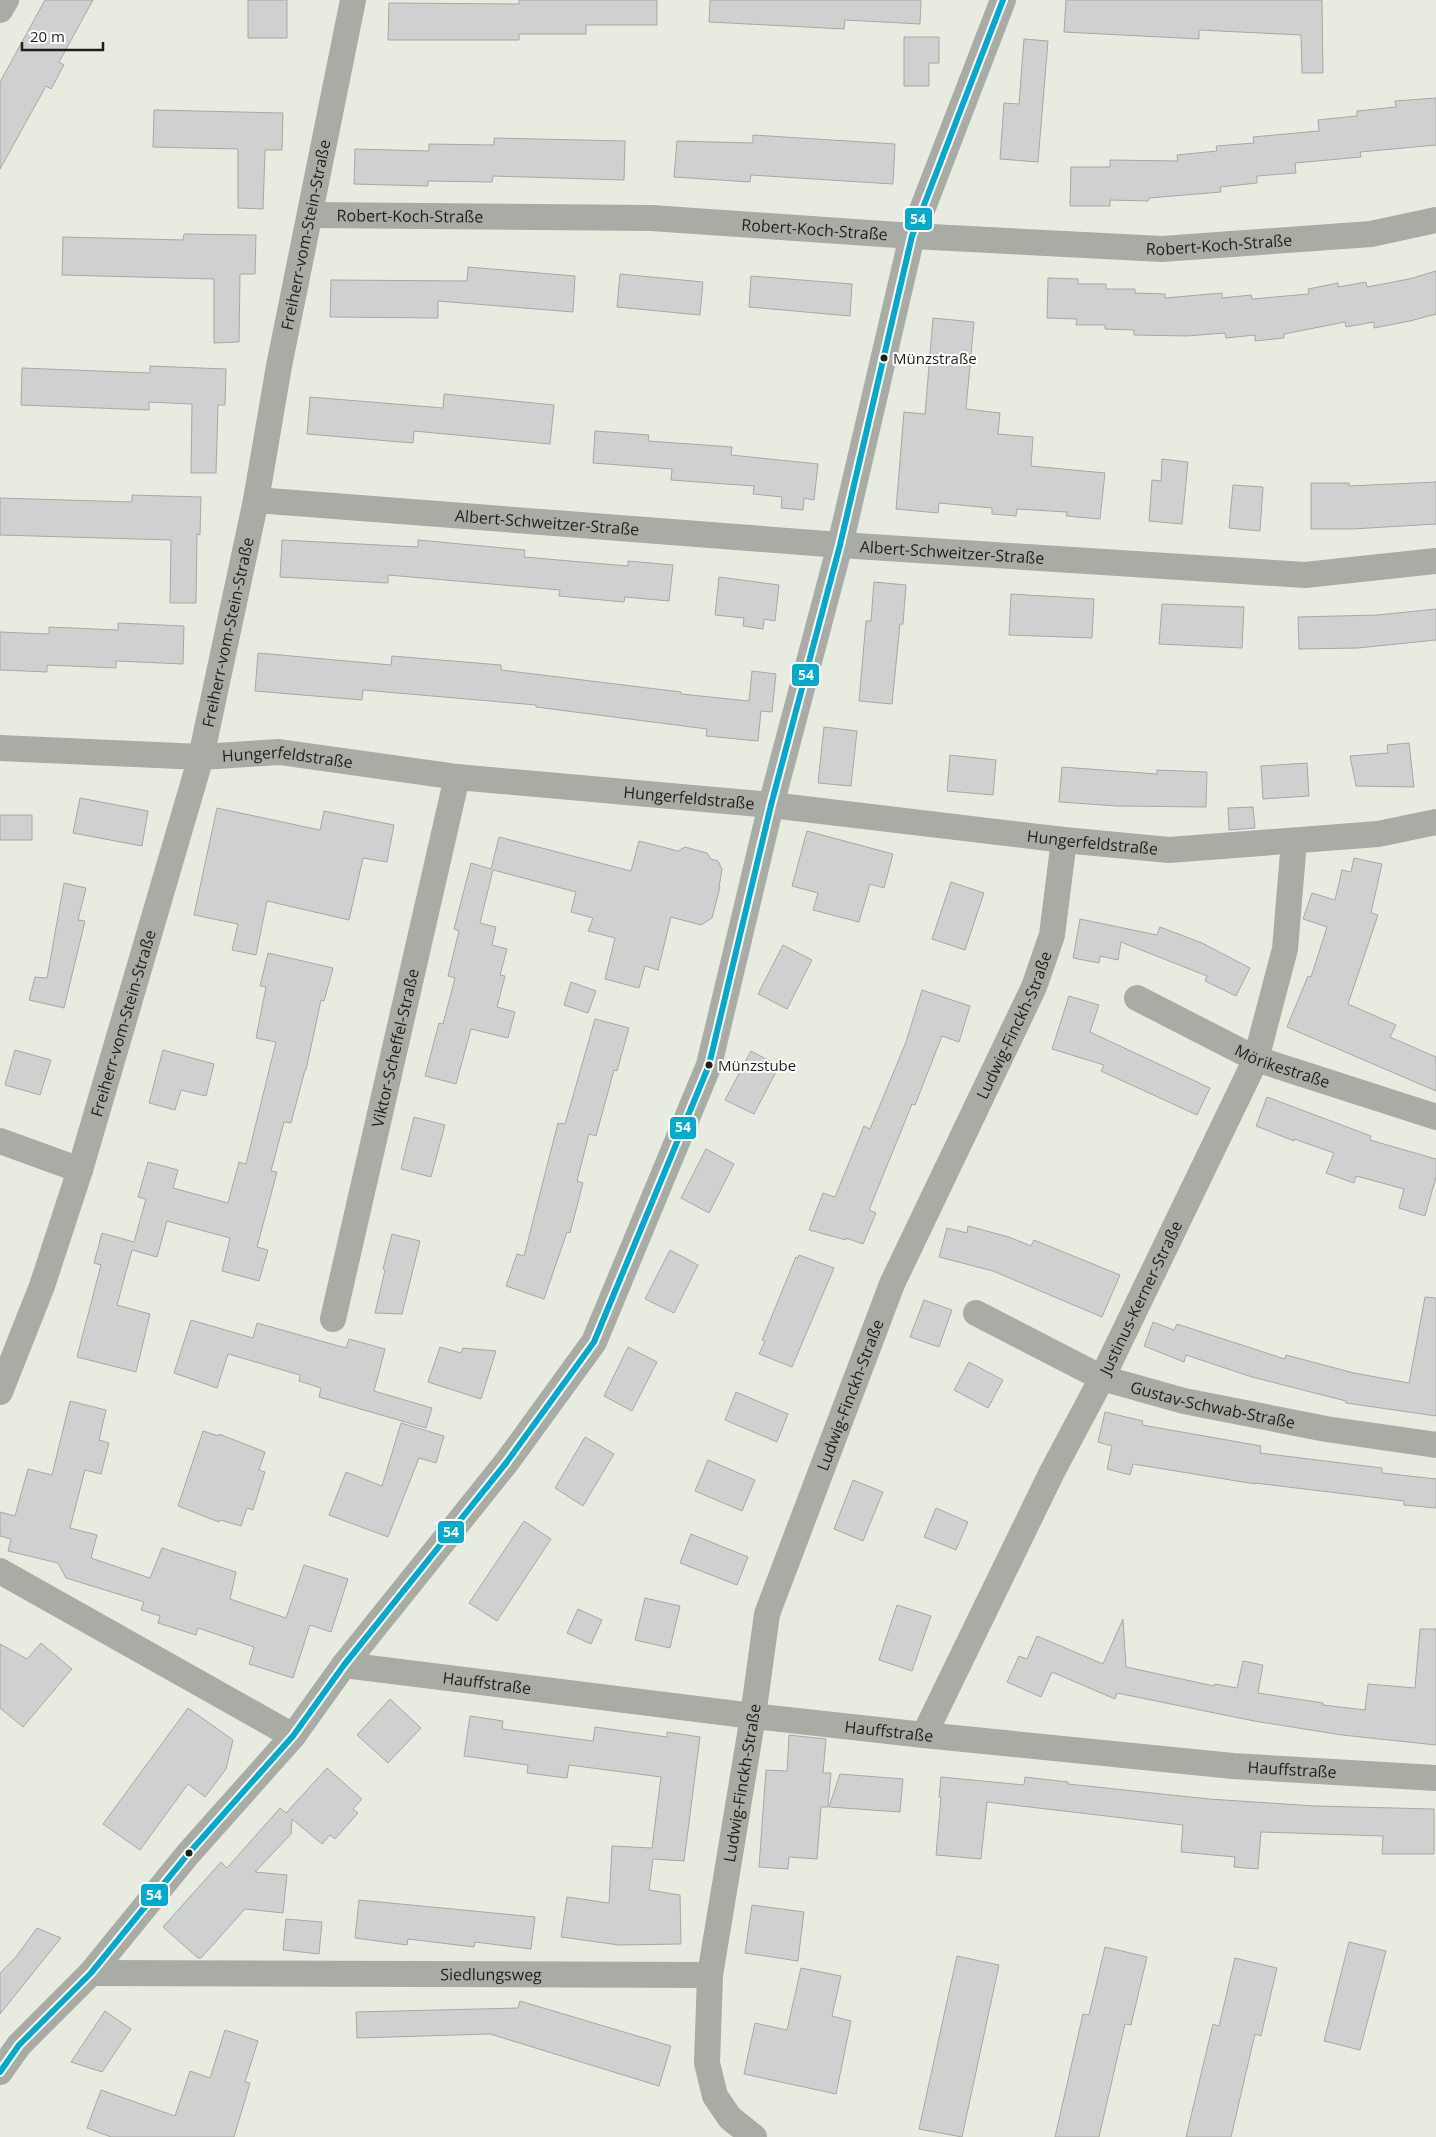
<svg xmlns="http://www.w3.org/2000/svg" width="1436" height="2137" font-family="'Open Sans',sans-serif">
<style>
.building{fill:#cfd1d0;stroke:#a6a8a7}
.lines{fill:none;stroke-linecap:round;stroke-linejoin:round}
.street{stroke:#a9aba5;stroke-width:26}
.bus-1-casing{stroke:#fff;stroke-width:10}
.bus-1{stroke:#00a9ce;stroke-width:6}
.bus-dot{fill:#1d2018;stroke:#fff;stroke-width:2}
.labels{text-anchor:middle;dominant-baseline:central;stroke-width:4;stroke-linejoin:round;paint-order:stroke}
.bus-label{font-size:15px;fill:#1d2018;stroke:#fff;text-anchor:start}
.street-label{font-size:16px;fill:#1d2018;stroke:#fff}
.line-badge{stroke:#fff;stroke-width:2}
.badge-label{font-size:14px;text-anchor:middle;font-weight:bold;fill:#fff}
</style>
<rect width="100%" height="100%" fill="#e8ece0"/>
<!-- building -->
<path class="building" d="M 45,0 L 93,0 L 59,62 L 64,65 L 51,89 L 46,86 L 0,169 L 0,82 Z
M 248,0 L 287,0 L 287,38 L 248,38 Z
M 519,0 L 657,0 L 657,25 L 586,25 L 586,34 L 519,34 L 519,40 L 388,40 L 389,3 L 519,4 Z
M 710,0 L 921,0 L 920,24 L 845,20 L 844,29 L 709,22 Z
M 1066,0 L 1322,0 L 1323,73 L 1302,73 L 1301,35 L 1199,30 L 1199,39 L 1064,32 Z
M 904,37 L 939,37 L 939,63 L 929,63 L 929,86 L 904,86 Z
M 1024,39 L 1048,41 L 1038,162 L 1000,159 L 1004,103 L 1019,104 Z
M 1436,98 L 1436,145 L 1360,152 L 1361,157 L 1295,163 L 1296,173 L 1257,176 L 1257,183 L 1220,187 L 1221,192 L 1149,198 L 1148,201 L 1110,200 L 1110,206 L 1070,206 L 1071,167 L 1110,167 L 1110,160 L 1178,161 L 1177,155 L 1217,151 L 1216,146 L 1254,143 L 1253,137 L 1319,131 L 1318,120 L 1357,116 L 1357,111 L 1396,107 L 1395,101 Z
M 154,110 L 283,113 L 282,150 L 265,150 L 263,209 L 238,208 L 238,149 L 153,147 Z
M 753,135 L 895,144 L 893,184 L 751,175 L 750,182 L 674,177 L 677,141 L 753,143 Z
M 494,138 L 625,141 L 624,180 L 493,176 L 492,182 L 428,181 L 428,186 L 354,184 L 355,149 L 429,151 L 429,144 L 494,145 Z
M 184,234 L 256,235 L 255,274 L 240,274 L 239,342 L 214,343 L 214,279 L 62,275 L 63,237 L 183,240 Z
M 468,267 L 575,276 L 573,312 L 438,301 L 438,318 L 330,317 L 331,280 L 467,281 Z
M 1436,271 L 1436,314 L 1410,321 L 1374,328 L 1374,322 L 1346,327 L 1345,322 L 1284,334 L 1284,338 L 1255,341 L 1255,335 L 1226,338 L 1225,333 L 1187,336 L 1134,335 L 1134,330 L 1105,329 L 1105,325 L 1076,325 L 1077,319 L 1047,318 L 1048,278 L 1078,279 L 1078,284 L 1106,284 L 1106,289 L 1135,289 L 1135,293 L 1165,294 L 1165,298 L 1222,293 L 1222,298 L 1251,295 L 1252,299 L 1309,294 L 1308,289 L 1338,283 L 1338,287 L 1366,282 L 1367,287 L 1409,279 Z
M 620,274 L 703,282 L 700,315 L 617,307 Z
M 751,276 L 852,284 L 850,316 L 749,307 Z
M 933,318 L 974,322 L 966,409 L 1000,413 L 998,434 L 1033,437 L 1031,466 L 1105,473 L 1100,519 L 1066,516 L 1067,512 L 1017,509 L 1016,516 L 992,514 L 992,508 L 939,503 L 938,513 L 896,509 L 904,412 L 925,414 Z
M 150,366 L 226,369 L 225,405 L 218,405 L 216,473 L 191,473 L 192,404 L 149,402 L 149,410 L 21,405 L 22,368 L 150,373 Z
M 444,394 L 554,405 L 550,444 L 414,431 L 413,443 L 307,434 L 310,397 L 443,408 Z
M 595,431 L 649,435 L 648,441 L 732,447 L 731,455 L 818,464 L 814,500 L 804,498 L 803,510 L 781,508 L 782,497 L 753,494 L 754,486 L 671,480 L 672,469 L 593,463 Z
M 1162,459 L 1188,462 L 1182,524 L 1149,521 L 1152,480 L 1161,481 Z
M 1436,482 L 1436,524 L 1352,529 L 1311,529 L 1311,483 L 1349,483 L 1349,486 Z
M 1233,485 L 1263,487 L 1260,531 L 1229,528 Z
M 132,495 L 201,497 L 200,535 L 197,534 L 196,603 L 170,603 L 171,540 L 0,535 L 0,498 L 132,502 Z
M 282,540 L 418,547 L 418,540 L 525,550 L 524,557 L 628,566 L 628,561 L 673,565 L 669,601 L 625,597 L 624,602 L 559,596 L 560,590 L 388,575 L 388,583 L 280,577 Z
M 719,577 L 779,585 L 775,621 L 764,619 L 763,629 L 743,626 L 744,618 L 715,615 Z
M 874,582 L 906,585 L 903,624 L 900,624 L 892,704 L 859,701 L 866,621 L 871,621 Z
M 1011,594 L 1094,599 L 1092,638 L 1009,635 Z
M 1162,604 L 1244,607 L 1242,648 L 1159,644 Z
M 1436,609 L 1436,640 L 1358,648 L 1299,649 L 1298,617 L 1378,615 Z
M 118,623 L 184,626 L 183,664 L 116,661 L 116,668 L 47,665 L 47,672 L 0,670 L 0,632 L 49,634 L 49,627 L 118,630 Z
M 258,653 L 391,665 L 392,656 L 501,665 L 501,670 L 681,692 L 681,694 L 749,701 L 752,671 L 776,674 L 772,712 L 761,711 L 758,741 L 706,736 L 707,729 L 536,707 L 536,705 L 363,690 L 362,700 L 255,691 Z
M 824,727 L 857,731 L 851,786 L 818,783 Z
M 1409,743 L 1414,787 L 1356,786 L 1350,756 L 1388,753 L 1387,745 Z
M 950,755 L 996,760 L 993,795 L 947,791 Z
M 1307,763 L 1309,796 L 1263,799 L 1261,766 Z
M 1062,767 L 1157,774 L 1157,770 L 1207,772 L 1206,807 L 1117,806 L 1059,802 Z
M 80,798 L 148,811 L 142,846 L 73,833 Z
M 1253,807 L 1255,828 L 1229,830 L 1228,808 Z
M 217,808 L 320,830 L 324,811 L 394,825 L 387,862 L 363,858 L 349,920 L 267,901 L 256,955 L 232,950 L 238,924 L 194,915 Z
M 0,815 L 32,815 L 32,840 L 0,840 Z
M 807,831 L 893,854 L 884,888 L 870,884 L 859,922 L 813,910 L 818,893 L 792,886 Z
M 499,837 L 631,871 L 639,841 L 678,851 L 685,847 L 707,853 L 711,859 L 718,861 L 722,869 L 719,887 L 720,887 L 712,918 L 701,925 L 671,917 L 658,970 L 645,966 L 639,988 L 605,979 L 615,938 L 588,931 L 593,918 L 571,912 L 576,892 L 493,870 L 480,923 L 496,927 L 492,945 L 507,949 L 500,975 L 505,976 L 497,1007 L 515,1012 L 508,1038 L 471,1029 L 456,1084 L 425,1076 L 439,1023 L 443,1024 L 455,978 L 448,976 L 459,931 L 454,929 L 471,863 L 491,869 Z
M 1354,858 L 1382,864 L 1371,913 L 1378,915 L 1348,1004 L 1396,1025 L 1390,1037 L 1436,1057 L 1436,1091 L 1287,1027 L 1308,976 L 1311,977 L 1327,927 L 1303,919 L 1312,893 L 1335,900 L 1342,870 L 1351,872 Z
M 951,882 L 984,893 L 965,950 L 932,939 Z
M 64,883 L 86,888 L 78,920 L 85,921 L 64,1008 L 29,1000 L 35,977 L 47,978 Z
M 1080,919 L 1157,935 L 1160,927 L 1202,943 L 1250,968 L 1236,996 L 1205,981 L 1207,976 L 1121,942 L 1118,960 L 1100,956 L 1099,963 L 1073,958 Z
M 783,945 L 812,960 L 787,1009 L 758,994 Z
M 268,953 L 333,968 L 324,1001 L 321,1000 L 306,1070 L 305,1070 L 291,1123 L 284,1122 L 271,1171 L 277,1172 L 257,1247 L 268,1250 L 259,1281 L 222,1271 L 230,1238 L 167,1221 L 157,1257 L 132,1250 L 117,1305 L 150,1314 L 136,1372 L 77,1357 L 101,1265 L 94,1263 L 102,1233 L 134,1242 L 146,1199 L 138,1197 L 148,1162 L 178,1170 L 173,1188 L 228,1203 L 239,1162 L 246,1164 L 276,1042 L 256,1038 L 266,987 L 260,986 Z
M 571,982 L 596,991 L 588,1013 L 564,1005 Z
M 922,990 L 970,1006 L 959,1042 L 942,1036 L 915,1105 L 912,1104 L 869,1210 L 876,1213 L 863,1244 L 846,1238 L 846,1240 L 809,1230 L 823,1193 L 835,1197 L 864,1126 L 870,1129 L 906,1042 Z
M 1069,996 L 1099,1005 L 1090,1032 L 1210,1088 L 1197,1115 L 1101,1071 L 1104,1065 L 1052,1049 Z
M 595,1019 L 629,1028 L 617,1071 L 614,1070 L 596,1136 L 589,1134 L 577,1181 L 583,1183 L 570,1233 L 567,1232 L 544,1299 L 506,1286 L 517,1254 L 524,1256 L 558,1123 L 565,1124 Z
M 15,1050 L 51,1060 L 40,1095 L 5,1085 Z
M 163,1050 L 214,1064 L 206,1096 L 181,1090 L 175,1110 L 149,1103 Z
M 751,1051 L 779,1066 L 754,1114 L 725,1100 Z
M 1267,1097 L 1371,1136 L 1370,1140 L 1436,1159 L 1436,1177 L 1425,1216 L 1399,1208 L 1404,1189 L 1356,1176 L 1354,1183 L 1326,1173 L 1334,1153 L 1294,1139 L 1294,1141 L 1256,1126 Z
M 414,1117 L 445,1125 L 431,1177 L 401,1169 Z
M 706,1149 L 734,1164 L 709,1213 L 681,1198 Z
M 968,1226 L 1009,1237 L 1031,1246 L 1034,1240 L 1120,1275 L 1102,1317 L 993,1271 L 939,1257 L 947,1228 L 967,1233 Z
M 392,1234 L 420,1241 L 402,1314 L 375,1313 L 385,1270 L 383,1269 Z
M 670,1250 L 698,1265 L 674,1313 L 645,1299 Z
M 799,1255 L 834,1268 L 792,1367 L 759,1354 L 765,1341 L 762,1340 L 796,1257 L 798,1258 Z
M 1425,1297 L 1436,1298 L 1436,1416 L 1346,1403 L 1346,1401 L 1252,1377 L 1186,1355 L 1184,1362 L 1144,1346 L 1153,1322 L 1174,1330 L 1177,1324 L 1285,1359 L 1286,1355 L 1354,1373 L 1409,1383 Z
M 924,1300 L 952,1310 L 939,1347 L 910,1337 Z
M 191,1320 L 253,1338 L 257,1323 L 346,1348 L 349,1339 L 385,1349 L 374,1391 L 432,1408 L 426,1428 L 319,1397 L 321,1388 L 299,1381 L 300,1375 L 228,1354 L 217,1388 L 174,1373 Z
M 440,1347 L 461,1353 L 463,1348 L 496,1351 L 481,1399 L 428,1382 Z
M 628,1347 L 657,1362 L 632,1411 L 604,1396 Z
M 969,1362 L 1003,1380 L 988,1408 L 954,1390 Z
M 736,1392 L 788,1414 L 777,1442 L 725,1420 Z
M 70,1401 L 106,1410 L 99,1440 L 109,1443 L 101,1474 L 85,1470 L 70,1528 L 97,1535 L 91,1558 L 150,1578 L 162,1548 L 236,1572 L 230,1599 L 286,1618 L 304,1565 L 348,1579 L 331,1632 L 310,1625 L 293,1678 L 249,1664 L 254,1647 L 198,1628 L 196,1635 L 158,1623 L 160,1616 L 141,1610 L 144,1602 L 66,1578 L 58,1563 L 8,1551 L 11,1539 L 0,1536 L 0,1512 L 15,1516 L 28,1469 L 52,1475 Z
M 1105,1412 L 1143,1421 L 1142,1425 L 1261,1446 L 1260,1453 L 1382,1468 L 1382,1473 L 1436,1479 L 1436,1508 L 1404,1505 L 1404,1501 L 1255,1483 L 1255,1484 L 1133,1464 L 1130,1475 L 1107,1469 L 1112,1446 L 1098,1442 Z
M 401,1423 L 444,1436 L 436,1463 L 419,1458 L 388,1537 L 329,1515 L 346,1472 L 382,1486 Z
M 203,1431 L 219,1436 L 219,1434 L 265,1452 L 259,1470 L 265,1472 L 253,1510 L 247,1508 L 241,1526 L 220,1520 L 219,1522 L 178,1506 Z
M 585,1437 L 614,1454 L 583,1506 L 555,1488 Z
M 708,1460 L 755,1480 L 742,1511 L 695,1491 Z
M 853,1480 L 883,1492 L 863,1541 L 834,1529 Z
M 936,1508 L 968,1522 L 956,1550 L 924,1537 Z
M 524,1521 L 551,1539 L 497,1621 L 469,1603 Z
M 691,1534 L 748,1557 L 737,1585 L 680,1563 Z
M 645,1598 L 680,1606 L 670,1648 L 635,1640 Z
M 897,1605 L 931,1616 L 912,1671 L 879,1660 Z
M 578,1609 L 602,1620 L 591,1644 L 567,1633 Z
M 1123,1619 L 1126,1667 L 1214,1686 L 1215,1684 L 1237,1688 L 1243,1661 L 1263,1665 L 1258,1693 L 1323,1703 L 1323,1705 L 1365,1710 L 1368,1684 L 1415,1688 L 1420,1629 L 1436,1629 L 1436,1745 L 1342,1735 L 1254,1721 L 1117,1693 L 1115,1699 L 1052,1672 L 1041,1697 L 1007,1682 L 1019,1656 L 1027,1659 L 1037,1636 L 1103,1664 Z
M 41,1643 L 72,1669 L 23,1727 L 0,1708 L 0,1644 L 27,1659 Z
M 390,1699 L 421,1728 L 388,1763 L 357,1735 Z
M 188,1708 L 233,1740 L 226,1769 L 205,1797 L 188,1784 L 140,1850 L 103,1824 Z
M 470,1716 L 503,1721 L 502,1729 L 593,1741 L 595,1727 L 667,1737 L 667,1732 L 700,1737 L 684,1861 L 653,1859 L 649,1890 L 680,1895 L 681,1944 L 619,1945 L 561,1937 L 567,1897 L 609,1903 L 612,1846 L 652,1848 L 661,1777 L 569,1765 L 567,1778 L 527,1773 L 528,1765 L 464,1756 Z
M 789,1735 L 826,1739 L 823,1773 L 831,1773 L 828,1807 L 821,1807 L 817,1859 L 789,1857 L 788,1869 L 759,1867 L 766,1770 L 787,1771 Z
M 327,1768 L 362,1799 L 353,1809 L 358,1813 L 335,1839 L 330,1835 L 322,1844 L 292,1819 L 291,1834 L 255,1872 L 287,1875 L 283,1913 L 245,1909 L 201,1958 L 198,1958 L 163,1927 L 221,1862 L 227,1868 L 280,1808 L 286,1813 Z
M 840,1774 L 903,1779 L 900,1812 L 829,1807 Z
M 941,1777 L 1024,1785 L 1025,1777 L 1068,1782 L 1068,1784 L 1209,1799 L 1315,1806 L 1434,1809 L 1434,1854 L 1382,1854 L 1383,1836 L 1261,1832 L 1258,1869 L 1234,1867 L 1235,1857 L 1181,1852 L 1183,1825 L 987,1802 L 981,1859 L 936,1855 L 941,1797 L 939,1797 Z
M 359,1900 L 535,1917 L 531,1949 L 475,1942 L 474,1947 L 408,1939 L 407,1945 L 355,1938 Z
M 752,1905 L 804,1912 L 798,1961 L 745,1953 Z
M 286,1919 L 322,1922 L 319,1954 L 283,1950 Z
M 37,1928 L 61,1938 L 0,2014 L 0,1973 L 16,1957 Z
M 1349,1942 L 1386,1951 L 1360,2050 L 1324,2041 Z
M 1105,1947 L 1147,1957 L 1131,2025 L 1125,2024 L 1099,2137 L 1055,2137 L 1083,2014 L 1089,2015 Z
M 957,1956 L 999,1965 L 962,2137 L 919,2129 Z
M 1235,1958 L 1277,1968 L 1261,2036 L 1255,2034 L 1231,2137 L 1186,2137 L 1213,2024 L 1219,2026 Z
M 801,1968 L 841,1976 L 832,2016 L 851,2021 L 836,2094 L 744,2074 L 755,2023 L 787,2030 Z
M 520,2001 L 671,2046 L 659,2086 L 490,2034 L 357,2038 L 356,2012 L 518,2008 Z
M 105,2011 L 131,2029 L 102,2072 L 71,2062 Z
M 225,2030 L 258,2041 L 245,2082 L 250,2083 L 234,2137 L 111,2137 L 87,2128 L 101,2090 L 175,2116 L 190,2071 L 210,2078 Z"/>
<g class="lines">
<!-- street -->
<g class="street">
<path d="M 0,10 L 6,0"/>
<path id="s1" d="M 311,215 L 651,218 L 912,236 L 1162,249 L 1371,234 L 1436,220"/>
<path id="s2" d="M 256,500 L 840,545 L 1305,575 L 1436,561"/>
<path id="s3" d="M 0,748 L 201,757 L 279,752 L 457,777 L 771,805 L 1064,840 L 1169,850 L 1378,834 L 1436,822"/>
<path id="s4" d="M 1137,998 L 1256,1059 L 1436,1117"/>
<path d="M 0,1141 L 80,1170"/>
<path id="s5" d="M 976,1313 L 1102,1378 L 1184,1401 L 1326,1429 L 1436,1445"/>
<path id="s6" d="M 333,1319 L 457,777"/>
<path id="s7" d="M 0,1392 L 42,1286 L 80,1170 L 201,757 L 256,500 L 279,366 L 353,0"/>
<path d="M 0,1571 L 293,1736"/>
<path id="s8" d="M 344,1665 L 753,1716 L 924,1735 L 1233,1766 L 1436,1778"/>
<path id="s9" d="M 924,1735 L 1052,1472 L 1102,1378 L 1256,1059 L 1285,949 L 1294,841"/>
<path id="s10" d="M 91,1973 L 710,1975"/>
<path d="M 0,2072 L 19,2045 L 91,1973 L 188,1854 L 293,1736 L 344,1665 L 506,1463 L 594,1342 L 709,1065 L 771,805 L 840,545 L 912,236 L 1003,0"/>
<path id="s11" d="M 754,2137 L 730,2118 L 715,2096 L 707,2063 L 710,1975 L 753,1716 L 767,1614 L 892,1284 L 1034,987 L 1052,935 L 1064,840"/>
</g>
<!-- bus-1 casing -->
<g class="bus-1-casing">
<path id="bus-1" d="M 0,2072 L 19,2045 L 91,1973 L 188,1854 L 293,1736 L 344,1665 L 506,1463 L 594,1342 L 709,1065 L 771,805 L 840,545 L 912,236 L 1003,0"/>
</g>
<!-- bus-1 -->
<use href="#bus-1" class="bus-1"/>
</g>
<!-- markers -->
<g class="bus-dot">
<circle cx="884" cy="358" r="4.5"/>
<circle cx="709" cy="1065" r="4.5"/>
<circle cx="189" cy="1853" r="4.5"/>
</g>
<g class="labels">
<!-- bus labels -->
<g class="bus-label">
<text x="893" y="358">Münzstraße</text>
<text x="718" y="1065">Münzstube</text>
</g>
<!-- street labels -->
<g class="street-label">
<text stroke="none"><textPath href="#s1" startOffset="99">Robert-Koch-Straße</textPath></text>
<text stroke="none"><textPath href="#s1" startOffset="504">Robert-Koch-Straße</textPath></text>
<text stroke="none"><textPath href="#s7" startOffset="1199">Freiherr-vom-Stein-Straße</textPath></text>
<text stroke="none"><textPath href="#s1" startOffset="909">Robert-Koch-Straße</textPath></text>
<text stroke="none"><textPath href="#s2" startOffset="292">Albert-Schweitzer-Straße</textPath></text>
<text stroke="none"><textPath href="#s2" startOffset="698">Albert-Schweitzer-Straße</textPath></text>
<text stroke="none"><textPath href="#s7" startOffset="794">Freiherr-vom-Stein-Straße</textPath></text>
<text stroke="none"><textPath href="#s3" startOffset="288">Hungerfeldstraße</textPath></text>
<text stroke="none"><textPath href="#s3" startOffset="692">Hungerfeldstraße</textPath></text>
<text stroke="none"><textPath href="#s3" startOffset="1098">Hungerfeldstraße</textPath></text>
<text stroke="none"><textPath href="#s7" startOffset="389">Freiherr-vom-Stein-Straße</textPath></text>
<text stroke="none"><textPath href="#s11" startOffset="1184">Ludwig-Finckh-Straße</textPath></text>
<text stroke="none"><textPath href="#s6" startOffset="278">Viktor-Scheffel-Straße</textPath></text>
<text stroke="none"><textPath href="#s4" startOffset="161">Mörikestraße</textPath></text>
<text stroke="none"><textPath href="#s9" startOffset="488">Justinus-Kerner-Straße</textPath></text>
<text stroke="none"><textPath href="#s11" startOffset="779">Ludwig-Finckh-Straße</textPath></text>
<text stroke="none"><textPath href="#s5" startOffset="256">Gustav-Schwab-Straße</textPath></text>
<text stroke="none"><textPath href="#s8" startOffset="144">Hauffstraße</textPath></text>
<text stroke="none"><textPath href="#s8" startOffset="549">Hauffstraße</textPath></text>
<text stroke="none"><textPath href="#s8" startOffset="954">Hauffstraße</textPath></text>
<text stroke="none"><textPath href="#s11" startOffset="374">Ludwig-Finckh-Straße</textPath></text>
<text stroke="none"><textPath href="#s10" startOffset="400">Siedlungsweg</textPath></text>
</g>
</g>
<g class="line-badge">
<rect x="904" y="207" width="29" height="24" rx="5" fill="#00a9ce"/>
<rect x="791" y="663" width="29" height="24" rx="5" fill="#00a9ce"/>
<rect x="669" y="1116" width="28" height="24" rx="5" fill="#00a9ce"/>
<rect x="437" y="1520" width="28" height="24" rx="5" fill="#00a9ce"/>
<rect x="140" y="1883" width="29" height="24" rx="5" fill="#00a9ce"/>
</g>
<g class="badge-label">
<text x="918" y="224">54</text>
<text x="806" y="680">54</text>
<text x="683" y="1132">54</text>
<text x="451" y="1537">54</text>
<text x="154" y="1900">54</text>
</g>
<!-- scale -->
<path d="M22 42v8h81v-8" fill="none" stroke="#1d2018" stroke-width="2.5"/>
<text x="30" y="42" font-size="15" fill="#1d2018" stroke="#ffffff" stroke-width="4" paint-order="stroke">20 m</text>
</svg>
